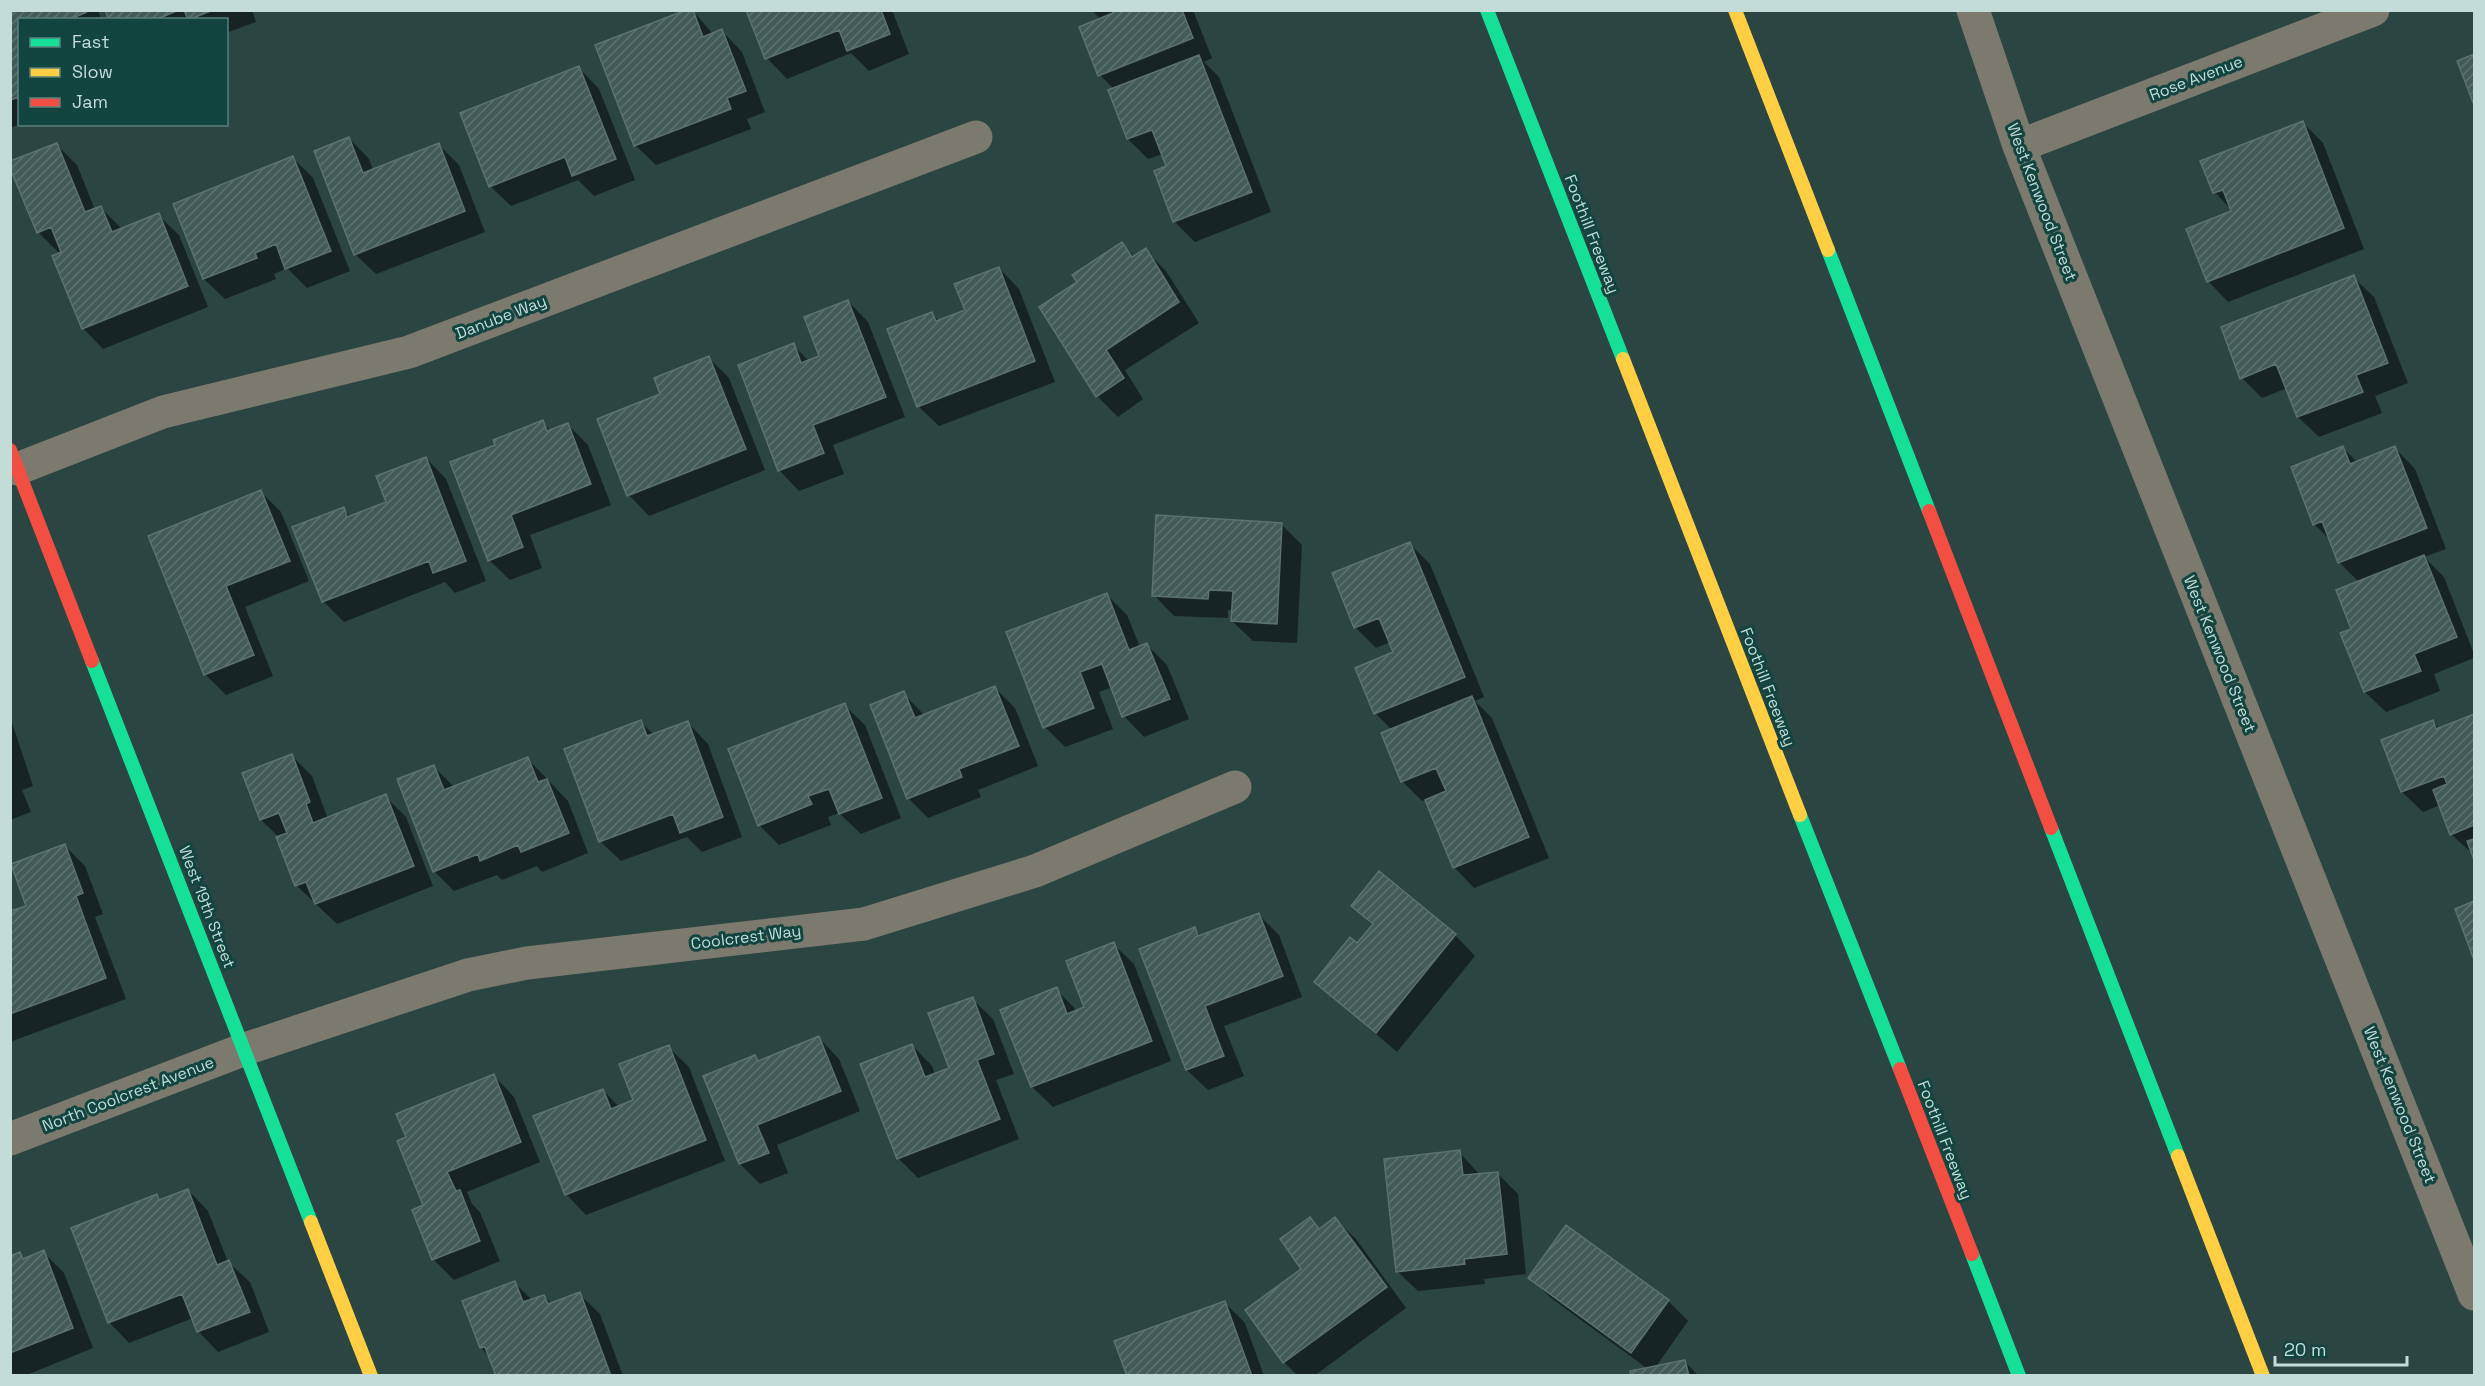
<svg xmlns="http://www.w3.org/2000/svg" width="2485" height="1386" font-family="'Space Grotesk',sans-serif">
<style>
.shadow{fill:#0007}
.building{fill:url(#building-hatch);stroke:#5c726f;stroke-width:1.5}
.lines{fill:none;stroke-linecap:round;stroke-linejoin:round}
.street{stroke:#7c796e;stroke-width:33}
.fast{stroke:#16e098;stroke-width:14}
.slow{stroke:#ffcf43;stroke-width:14}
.jam{stroke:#f24e42;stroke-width:14}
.labels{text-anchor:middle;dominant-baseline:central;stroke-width:6;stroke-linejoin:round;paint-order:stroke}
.street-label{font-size:16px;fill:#c3dcd8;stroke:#134540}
</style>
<defs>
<pattern id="building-hatch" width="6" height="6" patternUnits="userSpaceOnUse" patternTransform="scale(1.5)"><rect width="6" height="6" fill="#425b58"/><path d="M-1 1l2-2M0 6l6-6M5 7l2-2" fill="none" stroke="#5c726f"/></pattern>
</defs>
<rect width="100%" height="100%" fill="#2a4542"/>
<!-- shadow -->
<path class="shadow" d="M 10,10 L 98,10 L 101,20 L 20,20 L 20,124 L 10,128 Z
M 107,10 L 252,10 L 256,22 L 226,33 L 226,20 L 110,20 Z
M 692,10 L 713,34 L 722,31 L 742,52 L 765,112 L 747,119 L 751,129 L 656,165 L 635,145 Z
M 747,10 L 892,10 L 909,54 L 869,71 L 851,53 L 787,79 L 767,58 Z
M 1092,10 L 1193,10 L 1212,58 L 1204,62 L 1219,77 L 1271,212 L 1195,242 L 1174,221 L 1168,167 L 1163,154 L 1148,159 L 1128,139 L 1114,89 L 1100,75 L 1101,20 Z
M 2474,56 L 2474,101 L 2459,62 Z
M 579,68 L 599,89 L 635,180 L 594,196 L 578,180 L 511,206 L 490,186 Z
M 2303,123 L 2323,143 L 2364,249 L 2228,302 L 2208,281 L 2233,212 L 2215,192 Z
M 349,138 L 369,159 L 373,170 L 439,145 L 459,165 L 485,232 L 376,274 L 355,254 Z
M 57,145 L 77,165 L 95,210 L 101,208 L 122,229 L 158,215 L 179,235 L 208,307 L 103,349 L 83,328 L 60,254 L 38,232 Z
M 293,158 L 313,178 L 350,271 L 307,288 L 287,268 L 274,274 L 276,279 L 225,299 L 204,279 L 175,205 Z
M 1122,244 L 1135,257 L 1145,250 L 1166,271 L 1199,323 L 1125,370 L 1143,399 L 1118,417 L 1097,396 L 1079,283 Z
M 999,268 L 1019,289 L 1055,382 L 939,426 L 918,406 L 932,314 L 939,321 L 966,311 Z
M 2353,277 L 2374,297 L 2408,383 L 2375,396 L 2382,413 L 2319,437 L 2298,417 L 2287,388 L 2262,398 L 2242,378 Z
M 848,301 L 868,322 L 905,417 L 833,445 L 844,474 L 799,491 L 779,470 L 793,345 L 809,361 L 821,357 Z
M 709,358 L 729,378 L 765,470 L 649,516 L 629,495 L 662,394 Z
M 542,422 L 551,431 L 568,425 L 588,445 L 611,505 L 530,535 L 542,568 L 510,580 L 489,560 L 497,446 Z
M 2343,448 L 2358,463 L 2395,448 L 2415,469 L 2446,549 L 2424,557 L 2444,577 L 2474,654 L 2474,658 L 2434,674 L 2440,691 L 2386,712 L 2365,692 L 2342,634 L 2353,630 L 2359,582 L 2339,562 L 2331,541 L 2314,524 Z
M 426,458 L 446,479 L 486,581 L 455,593 L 445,582 L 344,622 L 323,601 L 343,509 L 351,517 L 388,503 Z
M 261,492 L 281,512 L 309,581 L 245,607 L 273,676 L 226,695 L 206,675 L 150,537 Z
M 1282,525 L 1302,545 L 1297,643 L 1253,641 L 1232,621 L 1233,610 L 1228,610 L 1228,618 L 1174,616 L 1154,595 Z
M 1409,543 L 1430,564 L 1484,697 L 1475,701 L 1492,718 L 1549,858 L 1474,888 L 1454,867 L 1426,800 L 1422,801 L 1402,781 L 1392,730 L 1375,713 L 1394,653 L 1390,642 L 1376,648 L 1355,627 Z
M 1106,594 L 1127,615 L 1140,647 L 1147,645 L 1167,665 L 1189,719 L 1144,737 L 1124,716 L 1113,687 L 1099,692 L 1113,729 L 1065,747 L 1045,727 Z
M 995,688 L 1015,708 L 1038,766 L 978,790 L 981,797 L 928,818 L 908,798 L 903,693 L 925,716 Z
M 844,705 L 865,725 L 901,818 L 861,834 L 839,813 L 828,817 L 831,825 L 779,845 L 759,825 Z
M 2474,716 L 2474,855 L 2451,834 L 2440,805 L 2423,812 L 2402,792 L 2383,741 L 2432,721 L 2440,729 Z
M 10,717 L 33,786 L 22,790 L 31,812 L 10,820 Z
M 641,722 L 654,735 L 688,723 L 708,744 L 742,837 L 702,852 L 687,837 L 621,861 L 600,841 Z
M 291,755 L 312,776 L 328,819 L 385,796 L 406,817 L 433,886 L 337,924 L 297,886 L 279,837 L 261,820 L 244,774 Z
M 528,759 L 568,801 L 588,853 L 542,872 L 537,866 L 502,880 L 497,875 L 454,891 L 434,871 L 434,767 L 455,788 Z
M 65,846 L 85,866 L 103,914 L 95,917 L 126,999 L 10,1042 L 10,913 L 28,907 Z
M 2474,903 L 2474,955 L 2457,910 Z
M 1353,906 L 1455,935 L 1475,956 L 1397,1052 L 1316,982 L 1357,945 L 1373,926 Z
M 1258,914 L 1279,935 L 1302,997 L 1224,1026 L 1244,1076 L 1208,1090 L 1187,1070 L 1194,929 L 1201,936 Z
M 1113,944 L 1134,964 L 1171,1061 L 1053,1107 L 1032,1087 L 1002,1011 L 1056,989 L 1077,1011 L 1086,1007 Z
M 972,999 L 993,1019 L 1014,1074 L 996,1080 L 1019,1139 L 918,1178 L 898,1158 L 912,1045 L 932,1066 L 935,1075 L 951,1069 Z
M 819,1038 L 839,1059 L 860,1111 L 777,1145 L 788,1173 L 760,1184 L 740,1164 L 754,1056 L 760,1062 Z
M 668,1047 L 689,1067 L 725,1161 L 586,1215 L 566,1194 L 603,1090 L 619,1107 L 635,1101 Z
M 494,1076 L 514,1097 L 540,1162 L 467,1192 L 472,1204 L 480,1212 L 500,1261 L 454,1280 L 433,1259 L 425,1206 L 408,1138 Z
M 1459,1152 L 1480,1175 L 1497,1173 L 1518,1194 L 1526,1274 L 1484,1279 L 1485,1284 L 1418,1291 L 1397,1271 Z
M 188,1190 L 208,1211 L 228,1262 L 250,1282 L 269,1332 L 218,1352 L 198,1331 L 193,1318 L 129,1343 L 109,1322 L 157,1196 L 161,1200 Z
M 1310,1219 L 1321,1230 L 1335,1219 L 1356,1239 L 1406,1308 L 1314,1376 L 1298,1376 L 1284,1362 L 1247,1311 L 1304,1270 Z
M 43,1252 L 64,1273 L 93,1348 L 24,1376 L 10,1376 L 10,1258 L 20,1254 L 25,1259 Z
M 1530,1278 L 1668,1301 L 1688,1321 L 1655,1368 L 1685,1362 L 1699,1376 L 1632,1376 L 1648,1369 L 1551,1298 Z
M 515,1283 L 533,1301 L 544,1296 L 552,1304 L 579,1294 L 600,1314 L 623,1376 L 497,1376 L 490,1357 L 481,1348 Z
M 1224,1302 L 1245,1323 L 1264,1376 L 1128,1376 Z"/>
<!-- building -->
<path class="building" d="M 10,10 L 87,12 L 68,20 L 20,20 L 20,97 L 10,100 Z
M 105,10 L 179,10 L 155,20 L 109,20 Z
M 184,10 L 213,10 L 188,20 Z
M 686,10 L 693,10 L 703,37 L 722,29 L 746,91 L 727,98 L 731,109 L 634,146 L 595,45 Z
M 746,10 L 881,10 L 890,34 L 847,51 L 839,30 L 765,59 Z
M 1112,10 L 1182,10 L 1193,38 L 1098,76 L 1079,27 L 1113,13 Z
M 2474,54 L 2474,105 L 2457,61 Z
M 1199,55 L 1252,192 L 1173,222 L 1154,171 L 1166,166 L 1152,130 L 1127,139 L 1108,90 Z
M 579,66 L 616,159 L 572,176 L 565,157 L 489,187 L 460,113 Z
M 2303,121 L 2344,228 L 2207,282 L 2186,229 L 2231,211 L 2223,190 L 2213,193 L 2200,161 Z
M 349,137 L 363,173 L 439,143 L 465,211 L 354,255 L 314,151 Z
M 57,143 L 85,212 L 101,206 L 112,232 L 159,213 L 188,286 L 82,329 L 52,256 L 61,252 L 51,227 L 37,233 L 10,168 L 10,161 Z
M 293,156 L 331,251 L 285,269 L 276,244 L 255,253 L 257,258 L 203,279 L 173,204 Z
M 1122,242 L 1132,257 L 1146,248 L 1179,302 L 1106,350 L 1124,378 L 1096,397 L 1039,307 L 1077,282 L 1072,275 Z
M 999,267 L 1035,361 L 917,407 L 887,329 L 932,312 L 936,321 L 965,310 L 954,284 Z
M 2354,275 L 2388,363 L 2356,375 L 2363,392 L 2297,417 L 2276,364 L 2240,379 L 2221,327 Z
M 848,300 L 886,397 L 813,425 L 824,453 L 778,471 L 738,365 L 794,343 L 801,363 L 819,356 L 804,317 Z
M 709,356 L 746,449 L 627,496 L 597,419 L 660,394 L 654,378 Z
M 543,420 L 547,431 L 568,423 L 591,484 L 511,515 L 523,547 L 488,561 L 450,462 L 495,445 L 493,440 Z
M 2343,446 L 2350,464 L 2395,446 L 2427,528 L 2338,563 L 2322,521 L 2313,525 L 2291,467 Z
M 426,457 L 466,561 L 433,573 L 429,561 L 322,602 L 292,527 L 344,507 L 347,517 L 386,502 L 376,476 Z
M 261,490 L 290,561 L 226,586 L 254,655 L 204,675 L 148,536 Z
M 1156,515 L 1282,523 L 1277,624 L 1231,621 L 1233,591 L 1209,590 L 1208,599 L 1152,596 Z
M 1410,542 L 1465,677 L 1374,714 L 1355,668 L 1393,652 L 1379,618 L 1354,628 L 1332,573 Z
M 2424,555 L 2457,637 L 2414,654 L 2421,671 L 2364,692 L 2340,633 L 2351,629 L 2336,590 Z
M 1107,593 L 1129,650 L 1147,643 L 1170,699 L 1122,717 L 1102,664 L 1080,672 L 1094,708 L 1043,728 L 1006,632 Z
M 995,686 L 1019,746 L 959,769 L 962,777 L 907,799 L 870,705 L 904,691 L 915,718 Z
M 1472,696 L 1529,837 L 1453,868 L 1425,800 L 1446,791 L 1436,768 L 1401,782 L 1381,733 Z
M 845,703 L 882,798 L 839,814 L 829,789 L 808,796 L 812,804 L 758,826 L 728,749 Z
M 2474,714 L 2474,825 L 2450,835 L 2433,790 L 2447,784 L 2444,776 L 2401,792 L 2381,740 L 2433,720 L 2436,729 Z
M 641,720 L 647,736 L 688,721 L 723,817 L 680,833 L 673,814 L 599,842 L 564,749 Z
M 292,754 L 310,802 L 306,804 L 313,823 L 386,794 L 414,866 L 315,904 L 306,882 L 295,886 L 276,837 L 287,833 L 279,813 L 260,820 L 242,773 Z
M 528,757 L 538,782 L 547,779 L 569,833 L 521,852 L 518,845 L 480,861 L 478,854 L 433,872 L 397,779 L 434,765 L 444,790 Z
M 2474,839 L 2474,860 L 2467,841 Z
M 65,844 L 83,893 L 76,896 L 106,978 L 10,1014 L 10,911 L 26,906 L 11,864 Z
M 1379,871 L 1456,934 L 1376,1033 L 1314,982 L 1350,937 L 1357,943 L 1373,924 L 1351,906 Z
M 2474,901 L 2474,960 L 2455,909 Z
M 1259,913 L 1283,976 L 1205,1006 L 1224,1056 L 1186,1070 L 1139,949 L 1195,927 L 1198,936 Z
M 1114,942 L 1152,1041 L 1031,1087 L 1000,1010 L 1057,987 L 1067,1014 L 1084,1007 L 1066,961 Z
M 973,997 L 994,1054 L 977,1060 L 1000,1119 L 897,1159 L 860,1064 L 912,1044 L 925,1077 L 949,1068 L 928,1013 Z
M 819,1036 L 841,1091 L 757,1125 L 769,1153 L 739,1164 L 703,1076 L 755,1055 L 758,1061 Z
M 669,1045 L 706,1140 L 565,1195 L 533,1116 L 603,1089 L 611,1109 L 633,1100 L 619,1064 Z
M 494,1074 L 521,1142 L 447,1172 L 456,1191 L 460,1190 L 480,1241 L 432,1260 L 412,1210 L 423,1205 L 397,1141 L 406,1137 L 396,1114 Z
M 1460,1150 L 1463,1175 L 1498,1172 L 1507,1254 L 1464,1259 L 1465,1264 L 1396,1272 L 1384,1159 Z
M 188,1189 L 217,1265 L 229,1260 L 250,1312 L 197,1332 L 182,1294 L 108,1323 L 71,1228 L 157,1194 L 159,1200 Z
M 1310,1217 L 1319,1229 L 1335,1217 L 1387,1287 L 1283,1363 L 1245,1310 L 1301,1269 L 1280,1239 Z
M 1566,1225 L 1669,1300 L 1631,1353 L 1528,1278 Z
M 44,1250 L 73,1328 L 10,1353 L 10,1256 L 20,1252 L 23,1259 Z
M 515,1281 L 523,1302 L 544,1295 L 548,1304 L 580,1292 L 611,1376 L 496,1376 L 485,1347 L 480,1348 L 462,1301 Z
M 1225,1301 L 1252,1376 L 1127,1376 L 1114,1341 Z
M 1685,1360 L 1689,1376 L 1631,1376 L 1630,1371 Z"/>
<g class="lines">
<!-- street -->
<path class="street" d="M 1973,10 L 2019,146 L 2474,1294
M 2019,146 L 2373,10
M 17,469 L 163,412 L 409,352 L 976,137
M 10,1139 L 245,1049 L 468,975 L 527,963 L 864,924 L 1035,871 L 1235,787"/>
<!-- fast -->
<path class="fast" d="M 1487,10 L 1623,359
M 1828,250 L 1929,511
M 92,661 L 311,1222
M 1800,815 L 1900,1069
M 2051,828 L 2178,1156
M 1972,1254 L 2019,1376"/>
<!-- slow -->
<path class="slow" d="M 1735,10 L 1828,250
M 1623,359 L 1800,815
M 2178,1156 L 2263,1376
M 311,1222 L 371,1376"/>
<!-- jam -->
<path class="jam" d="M 10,450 L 92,661
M 1929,511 L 2051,828
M 1900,1069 L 1972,1254"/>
</g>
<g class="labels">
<!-- street labels -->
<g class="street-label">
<text transform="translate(2196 78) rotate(-21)">Rose Avenue</text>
<text transform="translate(2042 202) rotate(69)">West Kenwood Street</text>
<text transform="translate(1592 234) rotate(69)">Foothill Freeway</text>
<text transform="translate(501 317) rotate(-21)">Danube Way</text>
<text transform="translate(2220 654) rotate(68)">West Kenwood Street</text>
<text transform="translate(1768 687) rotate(69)">Foothill Freeway</text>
<text transform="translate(207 907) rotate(69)">West 19th Street</text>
<text transform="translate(746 937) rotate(-7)">Coolcrest Way</text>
<text transform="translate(128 1094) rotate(-21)">North Coolcrest Avenue</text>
<text transform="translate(2400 1105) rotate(68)">West Kenwood Street</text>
<text transform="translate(1945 1140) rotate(69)">Foothill Freeway</text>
</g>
</g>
<!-- border -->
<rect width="2485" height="1386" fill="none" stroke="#c3dcd8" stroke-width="24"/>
<!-- legend -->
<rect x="18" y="18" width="210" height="108" fill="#134540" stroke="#59817d" stroke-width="1.5"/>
<rect x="30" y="38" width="30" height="9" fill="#16e098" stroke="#59817d" stroke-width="1.5"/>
<text x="72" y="48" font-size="18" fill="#c3dcd8">Fast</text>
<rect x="30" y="68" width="30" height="9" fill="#ffcf43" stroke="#59817d" stroke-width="1.5"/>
<text x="72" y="78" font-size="18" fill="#c3dcd8">Slow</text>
<rect x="30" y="98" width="30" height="9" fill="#f24e42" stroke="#59817d" stroke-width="1.5"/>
<text x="72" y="108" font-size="18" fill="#c3dcd8">Jam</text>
<!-- scale -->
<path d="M2275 1356v9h132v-9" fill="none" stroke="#c3dcd8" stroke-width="3"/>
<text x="2284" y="1356" font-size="18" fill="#c3dcd8" stroke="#134540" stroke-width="4.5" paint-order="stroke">20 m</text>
</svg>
